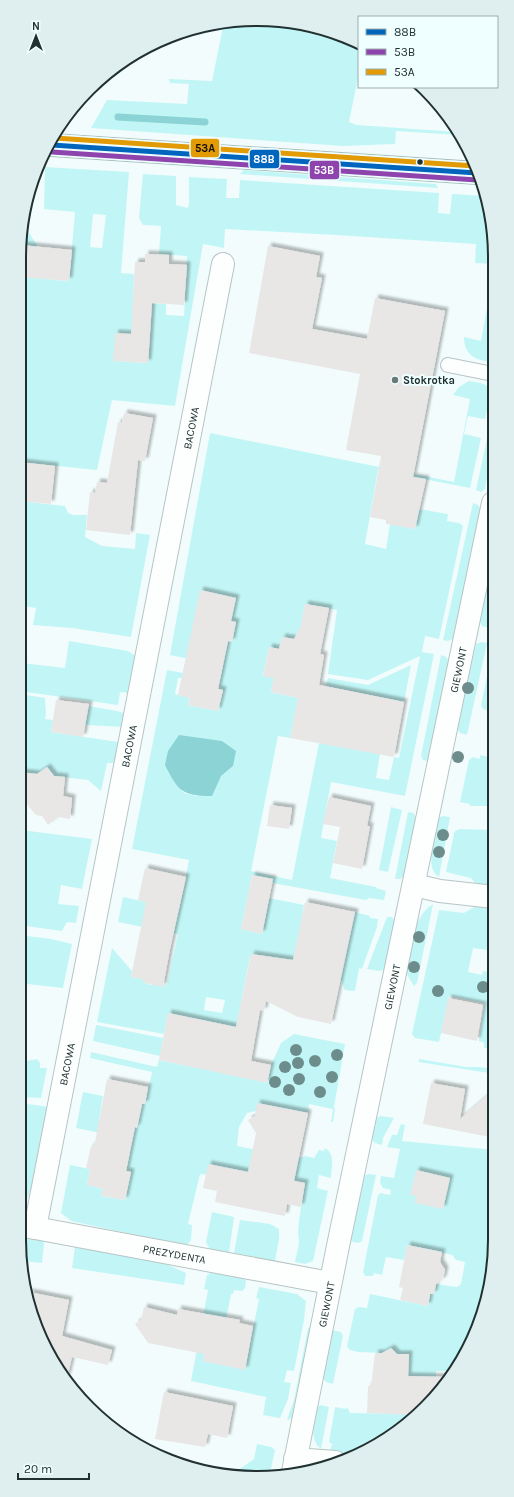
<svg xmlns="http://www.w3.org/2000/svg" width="514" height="1497" font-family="Karla,sans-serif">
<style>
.green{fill:#c2f6f6;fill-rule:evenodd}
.water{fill:#8bd3d4}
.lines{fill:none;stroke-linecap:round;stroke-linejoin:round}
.stream{stroke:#8bd3d4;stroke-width:7}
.building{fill:#e9e6e6;filter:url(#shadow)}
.service-casing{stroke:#b8c4c4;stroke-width:16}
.minor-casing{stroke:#b8c4c4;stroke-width:24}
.primary-casing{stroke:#a9bfbf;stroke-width:24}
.service{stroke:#fdffff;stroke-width:14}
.minor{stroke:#fdffff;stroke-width:22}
.primary{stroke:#e7f2f3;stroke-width:22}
.bus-1-casing{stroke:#efffff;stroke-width:8}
.bus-2-casing{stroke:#efffff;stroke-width:8}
.bus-3-casing{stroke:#efffff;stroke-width:8}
.bus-1{stroke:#0065bd;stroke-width:5}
.bus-2{stroke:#8e44ad;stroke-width:5}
.bus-3{stroke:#e29a05;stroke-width:5}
.tree{fill:#6d8d8d}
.bus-dot{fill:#213131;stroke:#efffff;stroke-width:1.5}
.poi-dot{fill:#6a7878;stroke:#efffff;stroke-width:1.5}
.labels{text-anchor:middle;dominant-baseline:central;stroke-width:4;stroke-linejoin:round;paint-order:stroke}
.poi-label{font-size:11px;font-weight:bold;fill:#213131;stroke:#efffff;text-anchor:start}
.street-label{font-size:11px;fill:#213131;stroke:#efffff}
.rim{fill:none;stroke:#213131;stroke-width:2}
.line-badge{stroke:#efffff;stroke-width:1.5}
.badge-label{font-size:11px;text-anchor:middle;font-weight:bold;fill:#fff}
.pale-badge-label{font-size:11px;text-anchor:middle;font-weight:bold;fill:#111}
</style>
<defs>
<filter id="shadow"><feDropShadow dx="3.5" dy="-3.5" stdDeviation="1" flood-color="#0004"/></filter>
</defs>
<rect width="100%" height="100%" fill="#f2fcfc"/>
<!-- green -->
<path class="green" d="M 226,21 L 318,27 L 359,44 L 359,73 L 349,122 L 357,125 L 457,132 L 459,135 L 396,131 L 395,144 L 343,146 L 91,128 L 107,100 L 187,104 L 189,84 L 170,83 L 169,79 L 212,81 L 224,22 Z
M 45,167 L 129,172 L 121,273 L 134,274 L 133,302 L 166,304 L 166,315 L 184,316 L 187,256 L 159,254 L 161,226 L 143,225 L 139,218 L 143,174 L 176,176 L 176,205 L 188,208 L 189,203 L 189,177 L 227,179 L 226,198 L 239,198 L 240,180 L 439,193 L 438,213 L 450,214 L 452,194 L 484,196 L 493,226 L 493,362 C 477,361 464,356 464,337 L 481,341 L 491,286 L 493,264 L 475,263 L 476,244 L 336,235 L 225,229 L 224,248 L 203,244 L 175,406 L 112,400 L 97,470 L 19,462 L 19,280 L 22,246 L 21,245 L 23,224 L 37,245 L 35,275 L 53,280 L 69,281 L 75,212 L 44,209 ZM 93,214 L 106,215 L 102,248 L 90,247 ZM 150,336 L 148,363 L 113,361 Z
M 244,170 L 436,184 L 438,188 L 240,174 Z
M 469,381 L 481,383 L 492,388 L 485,419 L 468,416 L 464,434 L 481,438 L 470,488 L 378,470 L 365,544 L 386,549 L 390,524 L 415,529 L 419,509 L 448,514 L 447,521 L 459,523 L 463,526 L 439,639 L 425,636 L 422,652 L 434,654 L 405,796 L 331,782 L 321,838 L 337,841 L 330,878 L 376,887 L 376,888 L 386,891 L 384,900 L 369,898 L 366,900 L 272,883 L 272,879 L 252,875 L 241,929 L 262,934 L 269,898 L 304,905 L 298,939 L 355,912 L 370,916 L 370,918 L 378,919 L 377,927 L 362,969 L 359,968 L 355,991 L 345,990 L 340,978 L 250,957 L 227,1074 L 267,1083 L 271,1065 L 281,1043 L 294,1034 L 345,1044 L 334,1107 L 335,1110 L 333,1122 L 331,1122 L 333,1109 L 309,1104 L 308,1113 L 271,1106 L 269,1113 L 256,1111 L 247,1113 L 239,1127 L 237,1146 L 299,1158 L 306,1156 L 314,1158 L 319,1150 L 324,1151 L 325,1148 C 336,1154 331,1167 331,1178 L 319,1175 L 317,1188 L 328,1191 L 313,1261 L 305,1264 L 295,1262 L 299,1243 L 298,1229 L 301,1207 L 305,1183 L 290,1180 L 200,1174 L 188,1224 L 192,1225 L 191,1240 L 186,1246 L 71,1221 L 61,1213 L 70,1165 L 90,1169 L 87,1185 L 103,1189 L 101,1196 L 125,1200 L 131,1172 L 126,1171 L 130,1154 L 112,1151 L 115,1136 L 76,1128 L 83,1092 L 103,1096 L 99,1120 L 137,1127 L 142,1104 L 145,1104 L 152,1072 L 90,1058 L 91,1052 L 157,1067 L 159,1060 L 197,1068 L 206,1021 L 168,1013 L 164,1034 L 97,1022 L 112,948 L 132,971 L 131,977 L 142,979 L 145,983 L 151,985 L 155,982 L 167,985 L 178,934 L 118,922 L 123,897 L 179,909 L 189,860 L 132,849 L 167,670 L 183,673 L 182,678 L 178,678 L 175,694 L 190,698 L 188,705 L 218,711 L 223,690 L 218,689 L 223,666 L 170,655 L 210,433 L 454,482 L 470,399 L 453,395 L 459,387 ZM 305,604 L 337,610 L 328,674 L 368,680 L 420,656 L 399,758 L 394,757 L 389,780 L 376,778 L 380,754 L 319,743 L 292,880 L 251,871 L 278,736 L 290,738 L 296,711 L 306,700 L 271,692 L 274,678 L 263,675 L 269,647 L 279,649 L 282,637 L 298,640 ZM 165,765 L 233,766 L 197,796 L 184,793 L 175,783 ZM 206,997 L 225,1000 L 222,1013 L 204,1010 Z
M 487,439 L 491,439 L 493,442 L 493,448 L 485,489 L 481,492 L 476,490 Z
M 19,501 L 65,506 L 68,513 L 73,515 L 87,515 L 85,537 L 102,546 L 135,549 L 136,533 L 150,535 L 131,637 L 72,628 L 33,625 L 36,608 L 19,605 Z
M 473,503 L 478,505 L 481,509 L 453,639 L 448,641 L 443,640 Z
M 494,573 L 494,609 L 490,628 L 482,626 L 480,622 L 488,584 Z
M 69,641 L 128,651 L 137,657 L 129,693 L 120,692 L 118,705 L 19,691 L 22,663 L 65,668 Z
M 481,642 L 487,643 L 467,735 L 460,733 L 457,728 L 476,644 Z
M 494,644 L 494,710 L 491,709 L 490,711 L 483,709 L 481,705 Z
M 441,655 L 446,657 L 449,661 L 428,761 L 423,760 L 421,756 Z
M 411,665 L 404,702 L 326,686 L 328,678 L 368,685 Z
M 19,694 L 45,698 C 45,706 47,711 45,719 L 53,720 L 51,732 L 118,742 L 115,763 L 107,763 L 101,791 L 88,780 L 19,772 Z
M 88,706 L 117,711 L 124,713 L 123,727 L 85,725 Z
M 480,755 L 494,758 L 494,806 L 469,806 L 470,804 L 460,802 L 469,760 L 473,757 L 480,759 Z
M 19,793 L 25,794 L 21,830 L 92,839 L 82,889 L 61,885 L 58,904 L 79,906 L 76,923 L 67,922 L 62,931 L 19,925 Z
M 391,807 L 402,810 L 388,872 L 379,870 Z
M 408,812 L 413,813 L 416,817 L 404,876 L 400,879 L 395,879 Z
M 442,816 L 450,817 L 439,877 C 423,869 436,832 439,818 Z
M 460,829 L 494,830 L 494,887 L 477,885 L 471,878 L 446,872 L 454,834 L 455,831 Z
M 433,904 L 417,983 L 414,986 L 406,973 C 411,950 411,918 433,904 Z
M 476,906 L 494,908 L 494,940 L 489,939 L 487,950 L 473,948 L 468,972 L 482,975 L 483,971 L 494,973 L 495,1049 L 484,1048 L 484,1043 L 479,1041 L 485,1003 L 449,996 L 439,1042 L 415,1038 L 412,1034 L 439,910 L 464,913 Z
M 387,917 L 392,917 L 395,921 L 385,969 L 380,971 L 367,969 Z
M 19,935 L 51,939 L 72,944 L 63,988 L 19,983 Z
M 96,1025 L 163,1038 L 160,1056 L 93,1041 Z
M 19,1057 L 26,1061 L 37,1059 L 40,1063 L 40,1068 L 47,1068 L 41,1098 L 22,1097 L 20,1103 L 49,1107 L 35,1179 L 27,1199 L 19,1205 L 19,1113 L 20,1104 L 19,1103 Z
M 419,1059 L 466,1067 L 478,1067 L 495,1069 L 495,1074 L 419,1062 Z
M 381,1116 L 394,1118 L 383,1138 L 382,1145 L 375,1143 L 371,1139 L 375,1118 Z
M 401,1124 L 405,1125 L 402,1141 L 495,1150 L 495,1240 L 487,1301 L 455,1371 L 436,1371 L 436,1391 L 389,1438 L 352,1455 L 341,1455 L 330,1452 L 332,1444 L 329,1442 L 335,1407 L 346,1409 L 347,1407 L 350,1413 L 407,1414 L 409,1354 L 395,1354 L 393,1350 L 387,1350 L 384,1353 L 358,1352 L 350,1350 L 347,1346 L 355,1309 L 359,1307 L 367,1308 L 370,1294 L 428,1306 L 430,1294 L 434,1294 L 436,1284 L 457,1287 L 461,1284 L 465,1262 L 456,1260 L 452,1255 L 407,1245 L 404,1260 L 386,1257 L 382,1275 L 374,1273 L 373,1276 L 365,1276 L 363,1272 L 378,1195 L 381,1193 L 390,1195 L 391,1190 L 383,1188 L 380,1183 L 381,1176 L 394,1178 L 400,1149 L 387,1147 L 392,1135 L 397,1135 Z
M 369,1174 L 376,1175 L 362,1241 L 358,1243 L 350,1241 L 363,1176 Z
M 212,1212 L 234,1217 L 229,1253 L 210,1250 L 206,1242 Z
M 240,1220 L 270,1224 L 279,1229 L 279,1239 L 275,1261 L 234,1253 Z
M 19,1234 L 42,1237 L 44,1244 L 42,1263 L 23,1261 Z
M 75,1247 L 166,1264 L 186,1273 L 184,1285 L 72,1268 Z
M 211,1273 L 243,1278 L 246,1281 L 245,1288 L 242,1291 L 234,1290 L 233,1294 L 231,1294 L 226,1320 L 212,1318 L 203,1361 L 245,1369 L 259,1299 L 256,1298 L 259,1287 L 297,1294 L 306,1301 L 304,1320 L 294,1371 L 287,1370 L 284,1382 L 291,1383 L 288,1399 L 280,1418 L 263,1415 L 266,1397 L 191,1381 L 208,1290 L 204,1289 L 207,1275 Z
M 311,1326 L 292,1417 L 289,1420 L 287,1419 L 294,1400 L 308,1328 Z
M 332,1330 L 341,1332 L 343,1336 L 333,1384 L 326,1382 L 323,1378 Z
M 321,1405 L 329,1407 L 321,1449 C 308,1439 315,1420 317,1407 Z
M 257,1444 L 271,1447 L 275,1450 L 270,1473 L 233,1476 L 234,1473 L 254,1459 Z"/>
<!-- water -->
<path class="water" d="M 179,735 L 222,741 L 236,751 L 233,766 L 221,776 L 212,796 C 182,796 178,791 165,765 L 168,751 Z"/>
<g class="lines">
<!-- stream -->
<path class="stream" d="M 118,117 L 205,122"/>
</g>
<!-- building -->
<path class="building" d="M 21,245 L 72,250 L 69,281 L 19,277 Z
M 268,246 L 320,256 L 316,277 L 322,278 L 312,329 L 367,339 L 375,298 L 445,311 L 413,477 L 426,479 L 415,529 L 386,524 L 386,520 L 370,517 L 381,456 L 346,450 L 360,374 L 249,353 Z
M 145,254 L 169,255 L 169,264 L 187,265 L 184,305 L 152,303 L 148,363 L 113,361 L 115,333 L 131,334 L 135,262 L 145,262 Z
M 124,413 L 153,418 L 145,461 L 138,460 L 130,535 L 86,530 L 90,492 L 95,493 L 97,482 L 107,483 L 118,422 L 122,423 Z
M 19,462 L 55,466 L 51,504 L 19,501 Z
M 200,590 L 236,598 L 231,621 L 236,622 L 232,642 L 228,641 L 218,689 L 223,690 L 218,711 L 188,705 L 190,698 L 178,695 Z
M 305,604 L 329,608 L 320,654 L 324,655 L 319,685 L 404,702 L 394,757 L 290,738 L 298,698 L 271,692 L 274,678 L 263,676 L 269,647 L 279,649 L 282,637 L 294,639 L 301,625 Z
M 56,700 L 89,704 L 83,737 L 51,732 Z
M 47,767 L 54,776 L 65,777 L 63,796 L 72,798 L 70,819 L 58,817 L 48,825 L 42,816 L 36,815 L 24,801 L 25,791 L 19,782 L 19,772 L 37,774 Z
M 329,797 L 371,806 L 367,826 L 370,826 L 362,869 L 333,863 L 340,827 L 323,824 Z
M 270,805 L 292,808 L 289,829 L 267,826 Z
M 145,868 L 186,877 L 170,949 L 163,987 L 145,983 L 142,979 L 131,977 L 146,902 L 138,900 Z
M 252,875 L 273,879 L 262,934 L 241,929 Z
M 305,902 L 355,912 L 331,1024 L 298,1017 L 266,1001 L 264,1011 L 260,1010 L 251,1061 L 271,1065 L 267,1083 L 159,1060 L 168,1013 L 236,1027 L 251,954 L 293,960 Z
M 448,998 L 483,1005 L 477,1041 L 441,1033 Z
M 107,1079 L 148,1087 L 145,1104 L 142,1104 L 137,1128 L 135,1127 L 126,1171 L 131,1172 L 125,1200 L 101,1196 L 103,1189 L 87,1185 L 90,1169 L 86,1168 L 91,1146 L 94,1147 Z
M 431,1083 L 465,1089 L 460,1119 L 495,1089 L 495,1138 L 423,1124 Z
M 257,1103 L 308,1113 L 294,1181 L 305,1183 L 301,1207 L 287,1204 L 285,1216 L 215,1202 L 217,1191 L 203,1188 L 208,1164 L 248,1172 L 256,1133 L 248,1120 L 255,1116 Z
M 416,1170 L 450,1178 L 443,1209 L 415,1203 L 416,1196 L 410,1195 Z
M 407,1245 L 442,1252 L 440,1262 L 445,1270 L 443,1279 L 436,1284 L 434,1294 L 430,1294 L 428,1306 L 400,1300 L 403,1288 L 399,1287 Z
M 29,1292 L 69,1300 L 62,1336 L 112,1350 L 108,1365 L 72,1357 L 67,1378 L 37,1331 Z
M 144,1307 L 177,1315 L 178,1309 L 240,1320 L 239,1323 L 253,1326 L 245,1370 L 203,1361 L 204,1354 L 148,1343 L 135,1324 L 141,1320 Z
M 391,1348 L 397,1354 L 409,1354 L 408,1376 L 450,1377 L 413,1415 L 367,1413 L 368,1386 L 371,1386 L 375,1353 L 382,1353 Z
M 164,1392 L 233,1406 L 227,1438 L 208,1434 L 205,1447 L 155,1439 Z"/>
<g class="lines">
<!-- service casing -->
<g class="service-casing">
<path id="service" d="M 448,365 L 493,374"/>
</g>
<!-- minor casing -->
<g class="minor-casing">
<g id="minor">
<path d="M 414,885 L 440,891 L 494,897"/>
<path id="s1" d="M 19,1225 L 330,1283"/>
<path id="s2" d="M 35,1228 L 223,264"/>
<path d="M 295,1459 L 335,1462"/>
<path id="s3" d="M 293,1472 L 338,1246 L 493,503"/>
</g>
</g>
<!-- primary casing -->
<g class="primary-casing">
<path id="primary" d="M 52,145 L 477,173"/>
</g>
<!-- service -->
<use href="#service" class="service"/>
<!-- minor -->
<use href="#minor" class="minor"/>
<!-- primary -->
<use href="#primary" class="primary"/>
<!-- bus-1 casing -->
<g class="bus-1-casing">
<path id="bus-1" d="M 52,145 L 477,173"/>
</g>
<!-- bus-2 casing -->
<g class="bus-2-casing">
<path id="bus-2" d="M 52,152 L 477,180"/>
</g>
<!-- bus-3 casing -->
<g class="bus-3-casing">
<path id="bus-3" d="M 55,138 L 475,166"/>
</g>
<!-- bus-1 -->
<use href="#bus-1" class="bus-1"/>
<!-- bus-2 -->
<use href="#bus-2" class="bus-2"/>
<!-- bus-3 -->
<use href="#bus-3" class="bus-3"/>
</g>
<!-- trees -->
<g class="tree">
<circle cx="468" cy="688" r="6"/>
<circle cx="458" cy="757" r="6"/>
<circle cx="443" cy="835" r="6"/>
<circle cx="439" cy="852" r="6"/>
<circle cx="419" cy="937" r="6"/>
<circle cx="414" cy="967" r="6"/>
<circle cx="483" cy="987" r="6"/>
<circle cx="438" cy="991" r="6"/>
<circle cx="296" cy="1050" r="6"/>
<circle cx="337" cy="1055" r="6"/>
<circle cx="315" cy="1061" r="6"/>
<circle cx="298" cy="1063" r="6"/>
<circle cx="285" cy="1067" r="6"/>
<circle cx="332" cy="1077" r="6"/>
<circle cx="299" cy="1079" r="6"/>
<circle cx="275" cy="1082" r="6"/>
<circle cx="289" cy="1090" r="6"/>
<circle cx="320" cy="1092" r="6"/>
</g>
<!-- markers -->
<circle class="bus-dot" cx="420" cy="162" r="3.5"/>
<circle class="poi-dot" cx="395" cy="380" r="4"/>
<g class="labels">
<!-- poi labels -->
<g class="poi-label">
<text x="403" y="380">Stokrotka</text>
</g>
<!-- street labels -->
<g class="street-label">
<text stroke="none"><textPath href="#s2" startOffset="815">BACOWA</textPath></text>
<text stroke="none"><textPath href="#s3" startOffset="819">GIEWONT</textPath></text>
<text stroke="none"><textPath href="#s2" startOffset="491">BACOWA</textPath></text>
<text stroke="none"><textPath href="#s3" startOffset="495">GIEWONT</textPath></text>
<text stroke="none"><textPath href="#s2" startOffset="167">BACOWA</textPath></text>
<text stroke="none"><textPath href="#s1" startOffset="158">PREZYDENTA</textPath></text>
<text stroke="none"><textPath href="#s3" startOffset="171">GIEWONT</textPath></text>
</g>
</g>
<!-- crop -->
<path d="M0 0H514V1497H0ZM257 26H257A231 231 0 0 1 488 257V1240A231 231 0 0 1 257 1471H257A231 231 0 0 1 26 1240V257A231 231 0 0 1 257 26Z" fill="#dfefef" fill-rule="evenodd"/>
<path class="rim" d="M257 26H257A231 231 0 0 1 488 257V1240A231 231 0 0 1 257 1471H257A231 231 0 0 1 26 1240V257A231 231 0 0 1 257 26Z"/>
<g class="line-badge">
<rect x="190" y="138" width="30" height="20" rx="4" fill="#e29a05"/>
<rect x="249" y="149" width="31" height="20" rx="4" fill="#0065bd"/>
<rect x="309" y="160" width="31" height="20" rx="4" fill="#8e44ad"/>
</g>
<g class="badge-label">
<text x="264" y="163">88B</text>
<text x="324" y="174">53B</text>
</g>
<g class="pale-badge-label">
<text x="205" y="152">53A</text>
</g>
<!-- legend -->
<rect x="358" y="16" width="140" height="72" fill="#efffff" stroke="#9dadad"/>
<rect x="366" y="29" width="20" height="6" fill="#0065bd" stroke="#9dadad"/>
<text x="394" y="36" font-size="12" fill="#213131">88B</text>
<rect x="366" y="49" width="20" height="6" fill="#8e44ad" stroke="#9dadad"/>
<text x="394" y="56" font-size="12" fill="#213131">53B</text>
<rect x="366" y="69" width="20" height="6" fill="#e29a05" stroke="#9dadad"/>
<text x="394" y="76" font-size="12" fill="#213131">53A</text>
<!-- north arrow -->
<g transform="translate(36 36)" stroke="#efffff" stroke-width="3" paint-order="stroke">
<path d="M0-3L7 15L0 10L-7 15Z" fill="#213131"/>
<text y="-6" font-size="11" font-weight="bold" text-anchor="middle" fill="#213131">N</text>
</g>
<!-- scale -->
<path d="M18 1473v6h71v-6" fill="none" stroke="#213131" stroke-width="2"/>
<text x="24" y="1473" font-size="12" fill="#213131" stroke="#efffff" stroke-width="3" paint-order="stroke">20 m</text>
</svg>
